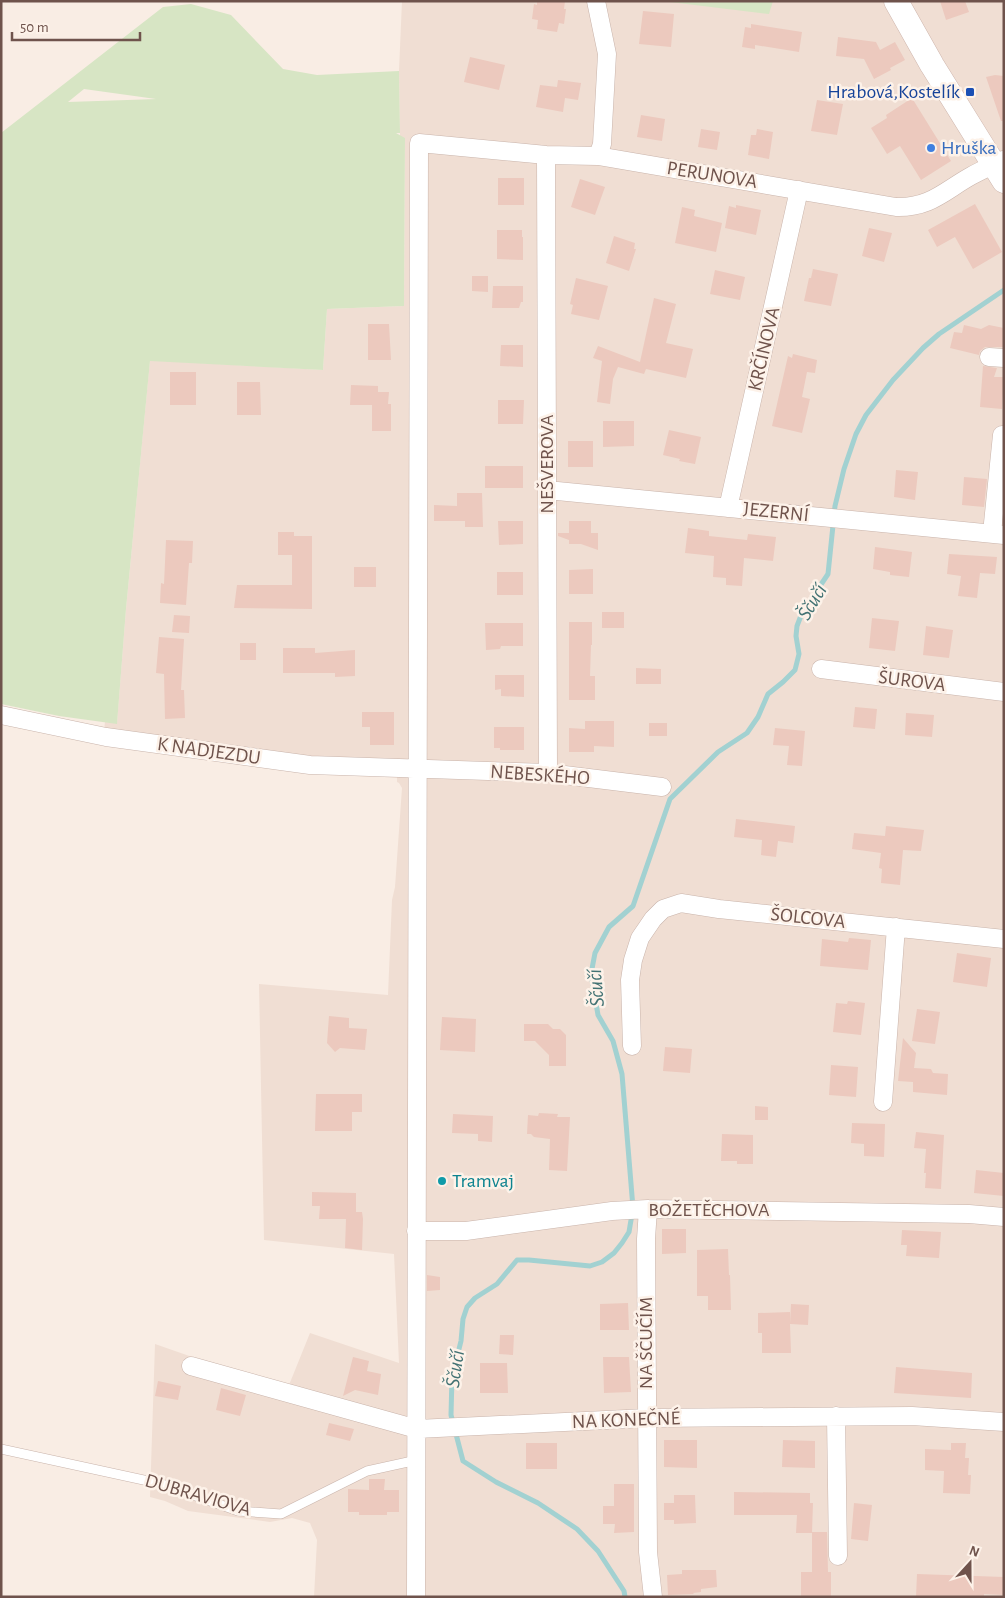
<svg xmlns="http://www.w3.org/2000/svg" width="1005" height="1598" font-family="'Alegreya Sans',sans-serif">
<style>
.residential{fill:#f0ded3}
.green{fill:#d7e5c4;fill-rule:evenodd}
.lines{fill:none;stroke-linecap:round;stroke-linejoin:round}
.stream{stroke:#a2d1d1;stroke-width:5}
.building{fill:#ecc9be}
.service-casing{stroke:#c9b4ab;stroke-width:10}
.minor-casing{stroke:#c9b4ab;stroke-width:19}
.secondary-casing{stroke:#ceb5ac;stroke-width:25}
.service{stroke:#fff;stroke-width:9}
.minor{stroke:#fff;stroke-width:18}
.secondary{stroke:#fff;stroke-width:24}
.transit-dot{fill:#1a4fb4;stroke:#fdf2e9;stroke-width:2}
.shop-dot{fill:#3f7fe0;stroke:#fdf2e9;stroke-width:2}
.culture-dot{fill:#0f9aa8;stroke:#fdf2e9;stroke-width:2}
.labels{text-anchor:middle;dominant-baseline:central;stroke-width:5;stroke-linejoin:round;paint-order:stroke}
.transit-label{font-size:20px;fill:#164399;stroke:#fdf2e9;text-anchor:end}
.shop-label{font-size:20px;fill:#366cbe;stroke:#fdf2e9;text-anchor:start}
.street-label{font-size:20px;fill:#6f534c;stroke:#fdf2e9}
.culture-label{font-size:20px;fill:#0d838f;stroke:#fdf2e9;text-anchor:start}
.water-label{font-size:21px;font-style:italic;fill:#427273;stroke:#fdf2e9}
</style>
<rect width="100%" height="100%" fill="#f9ede4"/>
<!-- residential -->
<path class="residential" d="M 402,1 L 1004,1 L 1004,1597 L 314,1597 L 317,1540 L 310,1523 L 292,1518 L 270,1522 L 188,1511 L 165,1501 L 150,1497 L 155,1344 L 287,1390 L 310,1333 L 399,1363 L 394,1254 L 264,1240 L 259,984 L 388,995 L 392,900 L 395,887 L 402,788 L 399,783 L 397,782 L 397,777 L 102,745 L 105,722 L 117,723 L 126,609 L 150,360 L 323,370 L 327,309 L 404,306 L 405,139 L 400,136 L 399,71 Z"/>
<!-- green -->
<path class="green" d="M 662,1 L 773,1 L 769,14 Z
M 191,4 L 231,15 L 283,69 L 317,75 L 399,71 L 400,133 L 396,133 L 405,138 L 404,306 L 327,309 L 323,370 L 150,361 L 126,609 L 117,724 L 59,716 L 1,704 L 1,133 L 163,7 ZM 84,89 L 156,99 L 157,99 L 68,102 Z"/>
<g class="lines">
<!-- stream -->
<path class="stream" d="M 625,1597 L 624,1591 L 598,1551 L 577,1529 L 538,1503 L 496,1482 L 463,1461 L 451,1415 L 452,1377 L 461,1341 L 463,1319 L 467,1307 L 475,1298 L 497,1284 L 517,1260 L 529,1260 L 590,1266 L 602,1262 L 614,1253 L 622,1243 L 629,1232 L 633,1208 L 622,1074 L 613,1041 L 598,1015 L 591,974 L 595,953 L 609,927 L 633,906 L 670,799 L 718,752 L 747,733 L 758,717 L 768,694 L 783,682 L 795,670 L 799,654 L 796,636 L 797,626 L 802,613 L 828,574 L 835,506 L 844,469 L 856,434 L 866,415 L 893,380 L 923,348 L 939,334 L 1004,290"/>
</g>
<!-- building -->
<path class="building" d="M 537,1 L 565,1 L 564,9 L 566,9 L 564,24 L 559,23 L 557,32 L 537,29 L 538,20 L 532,19 L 534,4 L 537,5 Z
M 940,1 L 965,1 L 969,12 L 946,20 Z
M 643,11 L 674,14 L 671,47 L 639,44 Z
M 751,24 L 802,32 L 799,52 L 755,45 L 755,49 L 742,47 L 745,27 L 751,28 Z
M 838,37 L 876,42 L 880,50 L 895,42 L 905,60 L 890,68 L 891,70 L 874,79 L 864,59 L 836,56 Z
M 470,57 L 505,65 L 499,90 L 464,82 Z
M 995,75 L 1004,76 L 1004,121 L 1001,121 L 986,77 Z
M 558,80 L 581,83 L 578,100 L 565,98 L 563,112 L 536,107 L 540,85 L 557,87 Z
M 912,98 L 951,161 L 921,180 L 900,146 L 887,154 L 871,128 L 887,118 L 886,115 Z
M 817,100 L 843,104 L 837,135 L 811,131 Z
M 641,115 L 665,119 L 662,141 L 637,137 Z
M 701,129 L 720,132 L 717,150 L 698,147 Z
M 757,129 L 773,132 L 769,159 L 748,155 L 751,135 L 756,135 Z
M 498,178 L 524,178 L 524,205 L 498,205 Z
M 580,179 L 605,187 L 595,215 L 571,207 Z
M 975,204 L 1002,252 L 973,269 L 955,237 L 937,247 L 928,230 Z
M 736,205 L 761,210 L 756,235 L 725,228 L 729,206 L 736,208 Z
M 682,207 L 695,210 L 694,216 L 722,223 L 716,252 L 675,243 Z
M 869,228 L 892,233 L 884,262 L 862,256 Z
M 497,230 L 522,230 L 522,237 L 523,237 L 523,260 L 497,259 Z
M 614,236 L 635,243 L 634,249 L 636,249 L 629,271 L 606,263 Z
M 813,269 L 838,274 L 831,306 L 804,301 L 809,278 L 811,278 Z
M 715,270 L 745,277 L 740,300 L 710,294 Z
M 472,276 L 488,276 L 488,292 L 472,291 Z
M 576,278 L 608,286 L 599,320 L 571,314 L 573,305 L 570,304 Z
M 493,286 L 523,286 L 523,302 L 521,302 L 519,308 L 492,308 Z
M 654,298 L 676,304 L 666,343 L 693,349 L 686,378 L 646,369 L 644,374 L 618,367 L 613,379 L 610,404 L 597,402 L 602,361 L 593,358 L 598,346 L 640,362 Z
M 368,324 L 389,324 L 391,360 L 368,360 Z
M 964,325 L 981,329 L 989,325 L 1004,328 L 1004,347 L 985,347 L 980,351 L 979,355 L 950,348 L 954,332 L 962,333 Z
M 501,345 L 523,345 L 523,367 L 500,366 Z
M 793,354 L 817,360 L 815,373 L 807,372 L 802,397 L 810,399 L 802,433 L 772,426 L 788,356 L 792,358 Z
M 983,366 L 997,368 L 994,377 L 1004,377 L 1002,409 L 980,407 Z
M 170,372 L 196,372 L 196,405 L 170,405 Z
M 237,382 L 260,382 L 261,415 L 237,415 Z
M 351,385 L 378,386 L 378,392 L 389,392 L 388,404 L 391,404 L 391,431 L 372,431 L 372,405 L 350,405 Z
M 498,400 L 524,400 L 523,424 L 498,424 Z
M 603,421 L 634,421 L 634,446 L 603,447 Z
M 669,430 L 701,437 L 695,464 L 679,461 L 680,459 L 663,455 Z
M 568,441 L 593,441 L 593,467 L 568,467 Z
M 485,466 L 523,466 L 523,488 L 485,488 Z
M 896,470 L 918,472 L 915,500 L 894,497 Z
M 964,477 L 987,479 L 984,507 L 962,505 Z
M 457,493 L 482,493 L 483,527 L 465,527 L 465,521 L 434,521 L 434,505 L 457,506 Z
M 498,521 L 523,521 L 523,544 L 499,545 Z
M 569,521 L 591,521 L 591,533 L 598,533 L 598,550 L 581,544 L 569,544 L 569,540 L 558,536 L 558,533 L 569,533 Z
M 688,528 L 709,531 L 709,536 L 747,540 L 748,534 L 776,537 L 773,561 L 744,558 L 742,586 L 726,585 L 726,578 L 713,577 L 714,556 L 685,553 Z
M 278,532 L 294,532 L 294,536 L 312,536 L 312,609 L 234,608 L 237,585 L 292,585 L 292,555 L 278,555 Z
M 166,540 L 193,541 L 192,563 L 189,563 L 186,605 L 160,603 L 161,583 L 164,584 Z
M 875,547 L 912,552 L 909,577 L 890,575 L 890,572 L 873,569 Z
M 949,554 L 997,557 L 995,574 L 980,573 L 977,598 L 958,596 L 961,576 L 947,574 Z
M 354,567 L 376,567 L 376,587 L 354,587 Z
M 593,569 L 593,594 L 569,594 L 569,570 Z
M 497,572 L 523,572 L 523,595 L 497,595 Z
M 602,612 L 624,612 L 624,628 L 602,628 Z
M 174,615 L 190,616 L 189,633 L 172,632 Z
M 872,618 L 899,621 L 895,651 L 869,648 Z
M 569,622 L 592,622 L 592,645 L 591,645 L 590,676 L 595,676 L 595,700 L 569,700 Z
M 485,623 L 523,623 L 523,646 L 501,646 L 500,649 L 486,650 Z
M 926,626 L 953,630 L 949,658 L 923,655 Z
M 159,637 L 184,639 L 181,690 L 184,690 L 185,718 L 165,719 L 164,674 L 156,673 Z
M 240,643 L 256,643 L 256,660 L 240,660 Z
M 283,648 L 315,648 L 315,653 L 355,650 L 355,676 L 335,677 L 335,673 L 283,673 Z
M 636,668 L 661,669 L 661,684 L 636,684 Z
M 495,675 L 524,675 L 524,697 L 501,696 L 501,689 L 495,690 Z
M 855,707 L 877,709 L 875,729 L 853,727 Z
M 362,712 L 394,712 L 394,745 L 370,745 L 370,727 L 362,727 Z
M 906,713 L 934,715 L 932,737 L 905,735 Z
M 585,721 L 614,721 L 614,747 L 594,746 L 594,752 L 569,752 L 569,728 L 585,729 Z
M 649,723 L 667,723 L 667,736 L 649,736 Z
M 494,727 L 524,727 L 524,750 L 500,750 L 500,748 L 494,748 Z
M 775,728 L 805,731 L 802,766 L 787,765 L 789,746 L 773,745 Z
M 736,819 L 795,826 L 793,843 L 778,841 L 776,857 L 761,855 L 762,840 L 734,837 Z
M 886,826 L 924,830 L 921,851 L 903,850 L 900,885 L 881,883 L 882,869 L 879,868 L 881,853 L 852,849 L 854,833 L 885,836 Z
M 849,938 L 871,940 L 868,970 L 820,966 L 822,939 L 848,942 Z
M 957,953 L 991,958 L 987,987 L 953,982 Z
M 848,1001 L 865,1003 L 861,1035 L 833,1032 L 836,1003 L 847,1004 Z
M 917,1009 L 940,1012 L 935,1044 L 912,1041 Z
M 329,1016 L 349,1018 L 349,1028 L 367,1029 L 365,1050 L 340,1048 L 335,1052 L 327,1043 Z
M 442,1017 L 476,1019 L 475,1052 L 440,1050 Z
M 524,1024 L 548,1024 L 553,1029 L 560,1029 L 566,1035 L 566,1066 L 549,1066 L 549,1055 L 535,1041 L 524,1041 Z
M 903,1038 L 916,1053 L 914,1068 L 931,1069 L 933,1073 L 948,1074 L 947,1095 L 913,1092 L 913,1082 L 898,1081 Z
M 665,1047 L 692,1049 L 690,1073 L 663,1071 Z
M 831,1065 L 858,1067 L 856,1097 L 829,1095 Z
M 316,1094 L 362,1094 L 362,1112 L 352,1112 L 352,1131 L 315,1131 Z
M 755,1106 L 768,1107 L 768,1120 L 755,1120 Z
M 539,1113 L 558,1114 L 557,1117 L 570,1117 L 567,1171 L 549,1170 L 550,1139 L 534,1137 L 531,1134 L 527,1134 L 528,1115 L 538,1116 Z
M 453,1114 L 493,1116 L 492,1142 L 478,1141 L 478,1134 L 452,1133 Z
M 852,1123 L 885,1124 L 884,1157 L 864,1156 L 864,1144 L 851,1143 Z
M 916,1132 L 944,1135 L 941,1189 L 925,1188 L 926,1173 L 924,1173 L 926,1149 L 914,1148 Z
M 722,1134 L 753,1135 L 753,1164 L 737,1164 L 737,1161 L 721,1161 Z
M 976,1170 L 1004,1173 L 1004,1196 L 974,1193 Z
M 312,1192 L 356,1193 L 356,1212 L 362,1212 L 363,1219 L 362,1250 L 345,1248 L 346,1219 L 319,1219 L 320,1206 L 312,1206 Z
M 662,1229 L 686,1229 L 686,1253 L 662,1254 Z
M 902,1230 L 941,1232 L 939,1258 L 906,1256 L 907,1245 L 901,1245 Z
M 728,1249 L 729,1275 L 730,1275 L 731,1310 L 708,1310 L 708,1296 L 697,1296 L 697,1250 Z
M 427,1275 L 440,1277 L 440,1290 L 427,1291 Z
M 628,1303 L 629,1330 L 600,1330 L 600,1304 Z
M 791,1304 L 809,1305 L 808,1325 L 790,1324 L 791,1353 L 762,1353 L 762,1333 L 758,1333 L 758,1313 L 790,1312 L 790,1323 Z
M 500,1335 L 514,1335 L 513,1355 L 499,1354 Z
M 353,1357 L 369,1361 L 367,1371 L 381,1374 L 378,1395 L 355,1390 L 343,1396 Z
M 603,1357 L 629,1357 L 631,1392 L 604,1393 Z
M 480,1363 L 507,1363 L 508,1393 L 480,1393 Z
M 896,1367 L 972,1373 L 971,1398 L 894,1393 Z
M 158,1381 L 181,1386 L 178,1400 L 155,1396 Z
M 221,1388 L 246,1395 L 240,1416 L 216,1410 Z
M 329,1423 L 354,1429 L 350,1441 L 326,1435 Z
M 664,1440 L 697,1440 L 697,1468 L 664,1467 Z
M 783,1440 L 815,1441 L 815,1468 L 782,1467 Z
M 526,1443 L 557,1443 L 557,1469 L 526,1469 Z
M 951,1443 L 966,1443 L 965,1458 L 969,1458 L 968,1475 L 971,1475 L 970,1494 L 943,1493 L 944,1471 L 925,1470 L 925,1449 L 951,1450 Z
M 369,1479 L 385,1479 L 384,1490 L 399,1490 L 399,1512 L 387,1512 L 387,1515 L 359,1515 L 359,1512 L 348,1512 L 348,1489 L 369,1490 Z
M 614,1484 L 634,1484 L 634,1532 L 614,1533 L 615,1524 L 603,1524 L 603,1506 L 614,1506 Z
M 734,1492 L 810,1493 L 810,1503 L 813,1503 L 812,1533 L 796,1533 L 797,1515 L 734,1515 Z
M 674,1495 L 695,1495 L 696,1523 L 674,1524 L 674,1520 L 664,1520 L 664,1503 L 674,1503 Z
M 854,1503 L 872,1505 L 868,1541 L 851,1539 Z
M 812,1532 L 827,1532 L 828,1572 L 831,1572 L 831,1597 L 801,1597 L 801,1572 L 812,1572 Z
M 682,1570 L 716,1570 L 717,1587 L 701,1589 L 701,1592 L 693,1593 L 694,1594 L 668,1595 L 667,1575 L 682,1574 Z
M 917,1574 L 1004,1577 L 1004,1595 L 984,1594 L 984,1597 L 916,1597 Z"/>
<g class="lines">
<!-- service casing -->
<g class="service-casing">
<path id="service" d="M 1,1449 L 162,1484 L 238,1511 L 281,1514 L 367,1471 L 417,1460"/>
</g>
<!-- minor casing -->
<g class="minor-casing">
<path id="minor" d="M 596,1 L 607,54 L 602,144 L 598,156
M 546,155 L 548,773
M 989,357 L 1004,358
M 547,490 L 1004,535
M 728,508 L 799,190
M 992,533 L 1002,435
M 821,669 L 1004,692
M 1,715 L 106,737 L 310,765 L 548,773 L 662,787
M 632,1046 L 630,980 L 633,960 L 640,938 L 653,919 L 663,909 L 681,903 L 719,909 L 1004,939
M 883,1102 L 896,927
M 648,1209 L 646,1239 L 648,1552 L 653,1597
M 416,1231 L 466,1231 L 612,1211 L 648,1209 L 969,1214 L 1004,1217
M 191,1366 L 417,1429 L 647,1418 L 912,1416 L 1004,1422
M 836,1416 L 838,1556
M 416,1597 L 419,143 L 546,155 L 598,156 L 896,207 C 930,208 944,191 971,176 C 982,170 993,165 1003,160"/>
</g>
<!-- secondary casing -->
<g class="secondary-casing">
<path id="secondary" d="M 896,1 L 932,65 L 1004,181"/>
</g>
<!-- service -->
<use href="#service" class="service"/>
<!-- minor -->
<use href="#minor" class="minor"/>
<!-- secondary -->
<use href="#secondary" class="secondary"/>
</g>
<!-- markers -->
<rect class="transit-dot" x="965" y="87" width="10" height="10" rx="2.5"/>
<circle class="shop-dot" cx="931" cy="148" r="5"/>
<circle class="culture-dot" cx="442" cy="1181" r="5"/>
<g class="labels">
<!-- transit labels -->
<g class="transit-label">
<text x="960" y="92">Hrabová,Kostelík</text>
</g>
<!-- shop labels -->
<g class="shop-label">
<text x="941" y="148">Hruška</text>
</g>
<!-- street labels -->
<g class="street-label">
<text transform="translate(712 175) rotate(9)">PERUNOVA</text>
<text transform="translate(764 349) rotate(-77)">KRČÍNOVA</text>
<text transform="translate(547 464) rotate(-90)">NEŠVEROVA</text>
<text transform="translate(776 512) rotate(6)">JEZERNÍ</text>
<text transform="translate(912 681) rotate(7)">ŠUROVA</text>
<text transform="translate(209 751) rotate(8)">K NADJEZDU</text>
<text transform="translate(540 775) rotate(4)">NEBESKÉHO</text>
<text transform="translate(808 918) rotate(6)">ŠOLCOVA</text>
<text x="709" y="1210">BOŽETĚCHOVA</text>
<text transform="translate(646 1343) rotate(-90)">NA ŠČUČÍM</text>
<text transform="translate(626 1420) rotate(-2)">NA KONEČNÉ</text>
<text transform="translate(198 1495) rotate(16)">DUBRAVIOVA</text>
</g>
<!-- culture labels -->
<g class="culture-label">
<text x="452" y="1181">Tramvaj</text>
</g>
<!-- water labels -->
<g class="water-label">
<text transform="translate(812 602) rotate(-59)">Ščučí</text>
<text transform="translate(596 988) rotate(-95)">Ščučí</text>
<text transform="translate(455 1369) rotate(-82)">Ščučí</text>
</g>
</g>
<!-- border -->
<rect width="1005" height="1598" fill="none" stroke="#6f534c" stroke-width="5"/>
<!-- north arrow -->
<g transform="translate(970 1563) rotate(21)" stroke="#fdf2e9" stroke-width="4" paint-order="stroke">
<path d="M0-4L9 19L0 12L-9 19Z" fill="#6f534c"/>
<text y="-8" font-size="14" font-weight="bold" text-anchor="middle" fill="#6f534c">N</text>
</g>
<!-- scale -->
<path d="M12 32v8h128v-8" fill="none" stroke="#6f534c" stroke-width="2.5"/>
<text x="20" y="32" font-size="15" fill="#6f534c" stroke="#fdf2e9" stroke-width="4" paint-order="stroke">50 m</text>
</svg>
